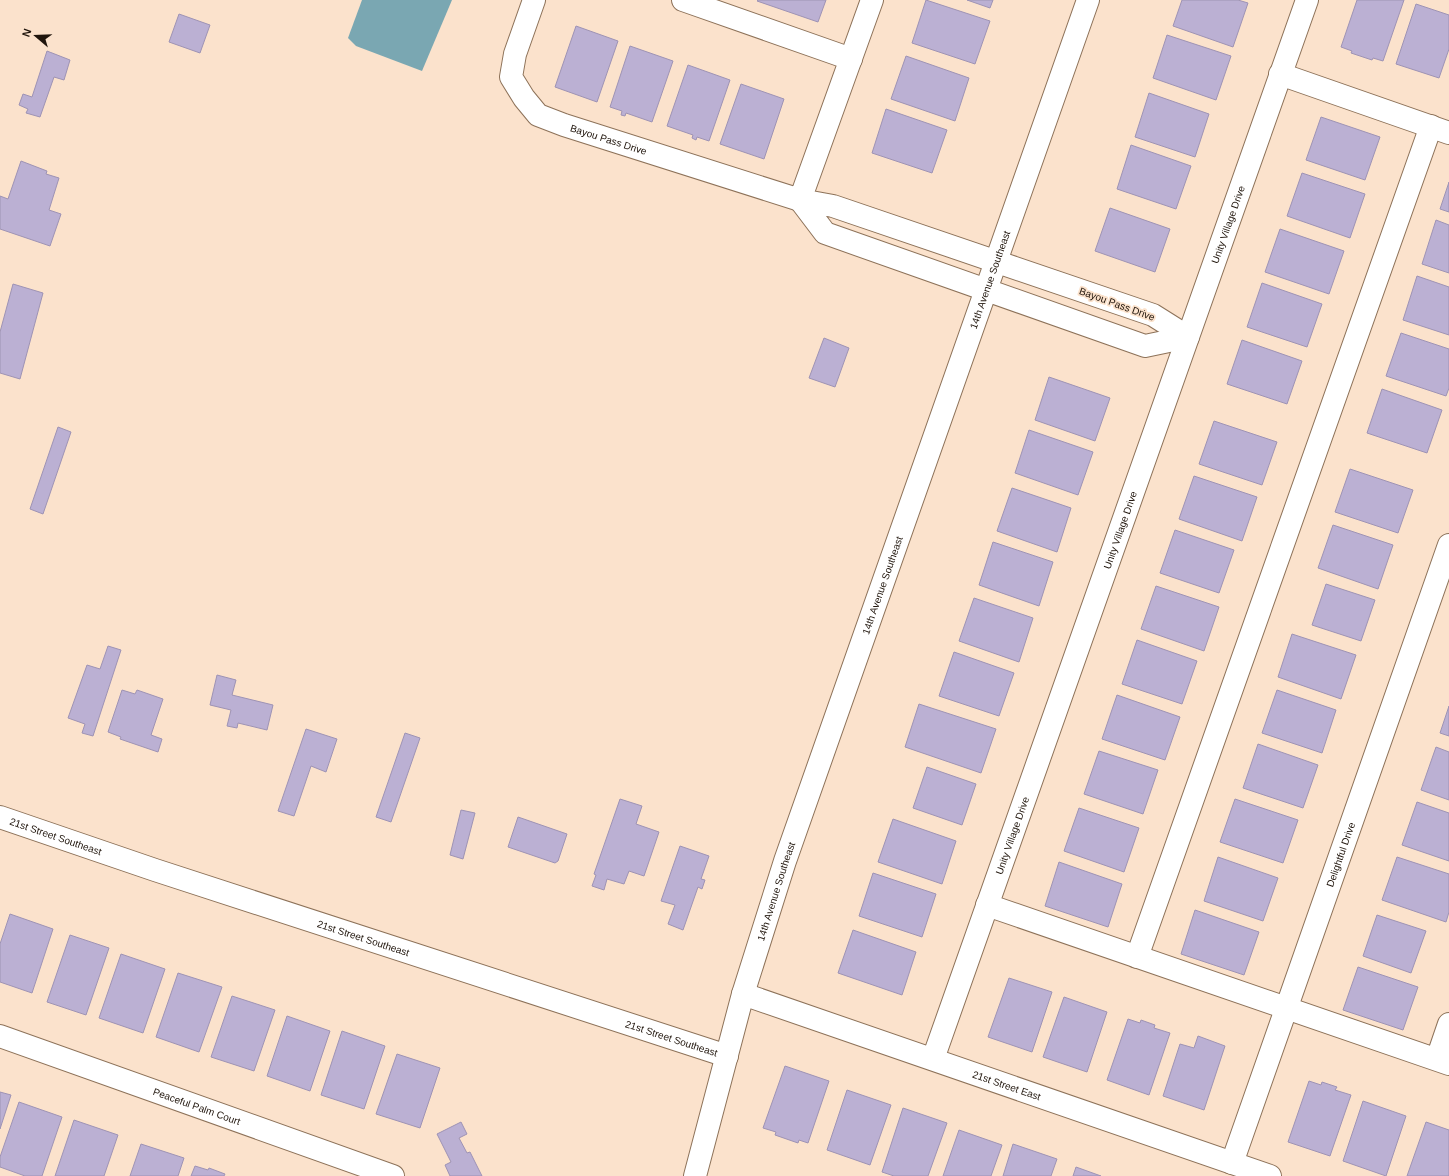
<svg xmlns="http://www.w3.org/2000/svg" width="1449" height="1176" font-family="Helvetica,sans-serif">
<style>
.water{fill:#7aa7b2}
.building{fill:#bbb0d3;stroke:#9e93b4}
.lines{fill:none;stroke-linecap:round;stroke-linejoin:round}
.minor-casing{stroke:#8d7259;stroke-width:24}
.minor{stroke:#fff;stroke-width:22}
.labels{text-anchor:middle;dominant-baseline:central;stroke-width:3.5;stroke-linejoin:round;paint-order:stroke}
.street-label{font-size:10px;fill:#20150c;stroke:#fbe2cc}
</style>
<rect width="100%" height="100%" fill="#fbe2cc"/>
<!-- water -->
<path class="water" d="M 362,0 L 452,0 L 422,71 L 356,46 L 348,38 Z"/>
<!-- building -->
<path class="building" d="M 758,0 L 826,0 L 818,22 L 757,1 Z
M 926,0 L 990,21 L 975,64 L 912,43 Z
M 967,0 L 993,0 L 990,8 Z
M 1182,0 L 1238,0 L 1248,3 L 1233,47 L 1173,26 Z
M 1357,0 L 1404,0 L 1383,61 L 1373,58 L 1372,60 L 1351,53 L 1352,51 L 1341,47 Z
M 1416,4 L 1449,15 L 1449,49 L 1439,78 L 1396,64 Z
M 179,14 L 210,25 L 200,53 L 169,42 Z
M 576,26 L 618,41 L 597,102 L 555,87 Z
M 1167,35 L 1231,56 L 1216,100 L 1153,78 Z
M 630,46 L 673,61 L 652,122 L 626,113 L 625,116 L 621,115 L 622,111 L 610,107 Z
M 47,51 L 70,60 L 64,80 L 54,77 L 40,117 L 26,113 L 28,109 L 19,105 L 23,94 L 32,97 Z
M 906,56 L 969,78 L 955,121 L 891,99 Z
M 688,65 L 730,80 L 709,141 L 697,137 L 696,140 L 692,138 L 693,135 L 667,126 Z
M 741,84 L 784,99 L 764,159 L 720,144 Z
M 1149,93 L 1209,114 L 1195,157 L 1135,137 Z
M 886,109 L 947,130 L 932,173 L 872,153 Z
M 1321,117 L 1380,137 L 1365,180 L 1306,160 Z
M 1131,145 L 1191,166 L 1176,209 L 1117,189 Z
M 21,161 L 47,171 L 46,174 L 59,178 L 49,210 L 61,214 L 50,246 L 0,229 L 0,196 L 8,199 Z
M 1302,173 L 1365,194 L 1350,238 L 1287,216 Z
M 1449,182 L 1449,212 L 1440,209 Z
M 1110,208 L 1170,229 L 1155,272 L 1095,251 Z
M 1436,220 L 1449,225 L 1449,273 L 1422,264 Z
M 1280,229 L 1344,251 L 1329,294 L 1265,272 Z
M 1417,276 L 1449,287 L 1449,335 L 1403,320 Z
M 1262,283 L 1322,304 L 1307,347 L 1247,327 Z
M 13,284 L 43,293 L 20,379 L 0,373 L 0,332 Z
M 1401,333 L 1449,349 L 1449,388 L 1446,396 L 1386,376 Z
M 824,338 L 849,348 L 835,387 L 809,378 Z
M 1242,340 L 1302,361 L 1287,404 L 1227,384 Z
M 1049,377 L 1110,398 L 1095,441 L 1035,420 Z
M 1382,389 L 1442,410 L 1427,453 L 1367,433 Z
M 1214,421 L 1277,442 L 1262,485 L 1199,464 Z
M 58,427 L 71,432 L 43,514 L 30,509 Z
M 1029,430 L 1093,452 L 1078,495 L 1015,473 Z
M 1350,469 L 1413,490 L 1398,533 L 1335,512 Z
M 1194,476 L 1257,497 L 1242,541 L 1179,519 Z
M 1012,488 L 1071,508 L 1057,552 L 997,531 Z
M 1333,525 L 1393,545 L 1378,589 L 1318,568 Z
M 1175,530 L 1234,550 L 1219,593 L 1160,573 Z
M 993,542 L 1053,562 L 1039,606 L 979,585 Z
M 1326,584 L 1375,600 L 1361,641 L 1312,625 Z
M 1156,586 L 1219,607 L 1204,651 L 1141,629 Z
M 974,598 L 1033,618 L 1019,662 L 959,641 Z
M 1292,634 L 1356,655 L 1341,699 L 1278,677 Z
M 1137,640 L 1197,661 L 1182,704 L 1122,684 Z
M 108,646 L 121,650 L 93,736 L 82,733 L 85,724 L 68,718 L 87,665 L 100,669 Z
M 954,652 L 1014,673 L 999,716 L 939,696 Z
M 217,675 L 236,680 L 232,695 L 273,705 L 267,730 L 238,723 L 237,728 L 227,726 L 231,710 L 210,705 Z
M 122,690 L 135,694 L 137,690 L 163,699 L 151,735 L 162,739 L 158,752 L 120,739 L 121,737 L 108,732 Z
M 1277,690 L 1336,710 L 1322,753 L 1262,733 Z
M 1117,695 L 1180,717 L 1165,760 L 1102,739 Z
M 919,704 L 996,729 L 981,773 L 905,747 Z
M 1449,706 L 1449,736 L 1440,733 Z
M 306,729 L 337,739 L 326,772 L 311,766 L 294,816 L 278,811 Z
M 405,733 L 420,738 L 391,822 L 376,817 Z
M 1258,744 L 1318,765 L 1303,808 L 1243,788 Z
M 1436,747 L 1449,752 L 1449,800 L 1421,790 Z
M 1099,751 L 1158,770 L 1143,814 L 1084,794 Z
M 927,767 L 976,784 L 962,825 L 913,808 Z
M 620,799 L 642,806 L 636,824 L 659,832 L 644,876 L 629,871 L 624,884 L 607,879 L 604,890 L 592,886 L 596,875 L 594,874 Z
M 1235,799 L 1298,820 L 1283,863 L 1220,842 Z
M 1417,802 L 1449,813 L 1449,861 L 1402,845 Z
M 1079,808 L 1139,828 L 1124,872 L 1064,851 Z
M 461,810 L 475,813 L 463,859 L 450,855 Z
M 518,817 L 567,834 L 558,861 L 555,863 L 508,847 Z
M 893,819 L 956,841 L 942,884 L 878,862 Z
M 680,846 L 709,856 L 701,879 L 705,880 L 702,889 L 698,887 L 683,930 L 668,924 L 675,905 L 661,901 Z
M 1218,857 L 1278,878 L 1263,921 L 1204,901 Z
M 1397,857 L 1449,874 L 1449,912 L 1446,922 L 1382,900 Z
M 1059,862 L 1122,884 L 1108,927 L 1045,906 Z
M 873,873 L 936,894 L 922,937 L 859,916 Z
M 1195,910 L 1259,932 L 1244,975 L 1181,954 Z
M 10,914 L 53,929 L 32,993 L 0,982 L 0,944 Z
M 1377,915 L 1426,931 L 1411,973 L 1363,956 Z
M 853,930 L 916,952 L 902,995 L 838,973 Z
M 70,935 L 109,948 L 86,1015 L 47,1002 Z
M 121,954 L 165,969 L 143,1033 L 99,1018 Z
M 1358,967 L 1418,987 L 1403,1030 L 1343,1010 Z
M 178,973 L 222,987 L 199,1052 L 156,1037 Z
M 1009,978 L 1052,992 L 1032,1052 L 988,1037 Z
M 232,996 L 275,1010 L 254,1071 L 211,1057 Z
M 1064,997 L 1107,1012 L 1087,1072 L 1043,1057 Z
M 287,1016 L 330,1031 L 310,1091 L 267,1076 Z
M 1128,1019 L 1140,1023 L 1141,1020 L 1155,1025 L 1154,1028 L 1170,1033 L 1149,1095 L 1107,1080 Z
M 342,1031 L 385,1046 L 364,1109 L 321,1095 Z
M 1198,1036 L 1225,1046 L 1204,1110 L 1163,1096 L 1180,1044 L 1194,1048 Z
M 397,1054 L 440,1068 L 420,1128 L 376,1114 Z
M 785,1066 L 829,1081 L 808,1143 L 799,1140 L 798,1143 L 775,1135 L 776,1132 L 763,1128 Z
M 1309,1081 L 1321,1085 L 1322,1082 L 1337,1087 L 1335,1090 L 1351,1095 L 1330,1156 L 1288,1142 Z
M 847,1090 L 891,1105 L 870,1165 L 827,1150 Z
M 0,1092 L 11,1095 L 0,1129 Z
M 1363,1101 L 1406,1116 L 1386,1176 L 1343,1161 Z
M 19,1102 L 62,1117 L 42,1176 L 25,1176 L 0,1167 L 0,1157 Z
M 903,1108 L 947,1123 L 928,1176 L 894,1176 L 882,1172 Z
M 74,1120 L 118,1135 L 104,1176 L 55,1176 Z
M 461,1122 L 467,1134 L 459,1138 L 467,1153 L 470,1152 L 482,1176 L 450,1176 L 445,1165 L 451,1162 L 437,1134 Z
M 1426,1122 L 1449,1130 L 1449,1176 L 1407,1176 Z
M 959,1130 L 1002,1145 L 991,1176 L 943,1176 Z
M 141,1144 L 184,1158 L 178,1176 L 130,1176 Z
M 1013,1144 L 1057,1159 L 1051,1176 L 1003,1176 Z
M 195,1166 L 208,1170 L 209,1168 L 225,1174 L 224,1176 L 191,1176 Z
M 1076,1167 L 1101,1176 L 1073,1176 Z"/>
<g class="lines">
<!-- minor casing -->
<g class="minor-casing">
<g id="minor">
<path id="s1" d="M 534,0 L 515,54 L 511,77 L 524,98 L 538,115 L 564,125 L 800,200 L 872,0"/>
<path d="M 683,0 L 851,59"/>
<path d="M 1280,74 L 1449,133"/>
<path d="M 800,200 L 833,206 L 1153,315 L 1188,337 L 1145,346 L 825,233 Z"/>
<path id="s2" d="M 0,817 L 155,870 L 727,1056"/>
<path d="M 987,905 L 1449,1064"/>
<path d="M 1137,957 L 1431,126"/>
<path id="s3" d="M 743,994 L 1270,1176"/>
<path id="s4" d="M 0,1036 L 393,1176"/>
<path id="s5" d="M 933,1059 L 1307,0"/>
<path d="M 1437,1059 L 1449,1024"/>
<path id="s6" d="M 1232,1163 L 1449,545"/>
<path id="s7" d="M 695,1176 L 743,994 L 785,861 L 1088,0"/>
</g>
</g>
<!-- minor -->
<use href="#minor" class="minor"/>
</g>
<g class="labels">
<!-- street labels -->
<g class="street-label">
<text stroke="none"><textPath href="#s1" startOffset="202">Bayou Pass Drive</textPath></text>
<text stroke="none"><textPath href="#s5" startOffset="885">Unity Village Drive</textPath></text>
<text stroke="none"><textPath href="#s7" startOffset="944">14th Avenue Southeast</textPath></text>
<text transform="translate(1117 304) rotate(20)">Bayou Pass Drive</text>
<text stroke="none"><textPath href="#s5" startOffset="561">Unity Village Drive</textPath></text>
<text stroke="none"><textPath href="#s7" startOffset="620">14th Avenue Southeast</textPath></text>
<text stroke="none"><textPath href="#s5" startOffset="237">Unity Village Drive</textPath></text>
<text stroke="none"><textPath href="#s2" startOffset="59">21st Street Southeast</textPath></text>
<text stroke="none"><textPath href="#s6" startOffset="327">Delightful Drive</textPath></text>
<text stroke="none"><textPath href="#s7" startOffset="296">14th Avenue Southeast</textPath></text>
<text stroke="none"><textPath href="#s2" startOffset="383">21st Street Southeast</textPath></text>
<text stroke="none"><textPath href="#s2" startOffset="707">21st Street Southeast</textPath></text>
<text stroke="none"><textPath href="#s3" startOffset="279">21st Street East</textPath></text>
<text stroke="none"><textPath href="#s4" startOffset="209">Peaceful Palm Court</textPath></text>
</g>
</g>
<!-- north arrow -->
<g transform="translate(36 36) rotate(289)" stroke="#fbe2cc" stroke-width="3" paint-order="stroke">
<path d="M0-3L7 15L0 10L-7 15Z" fill="#20150c"/>
<text y="-6" font-size="11" font-weight="bold" text-anchor="middle" fill="#20150c">N</text>
</g>
</svg>
